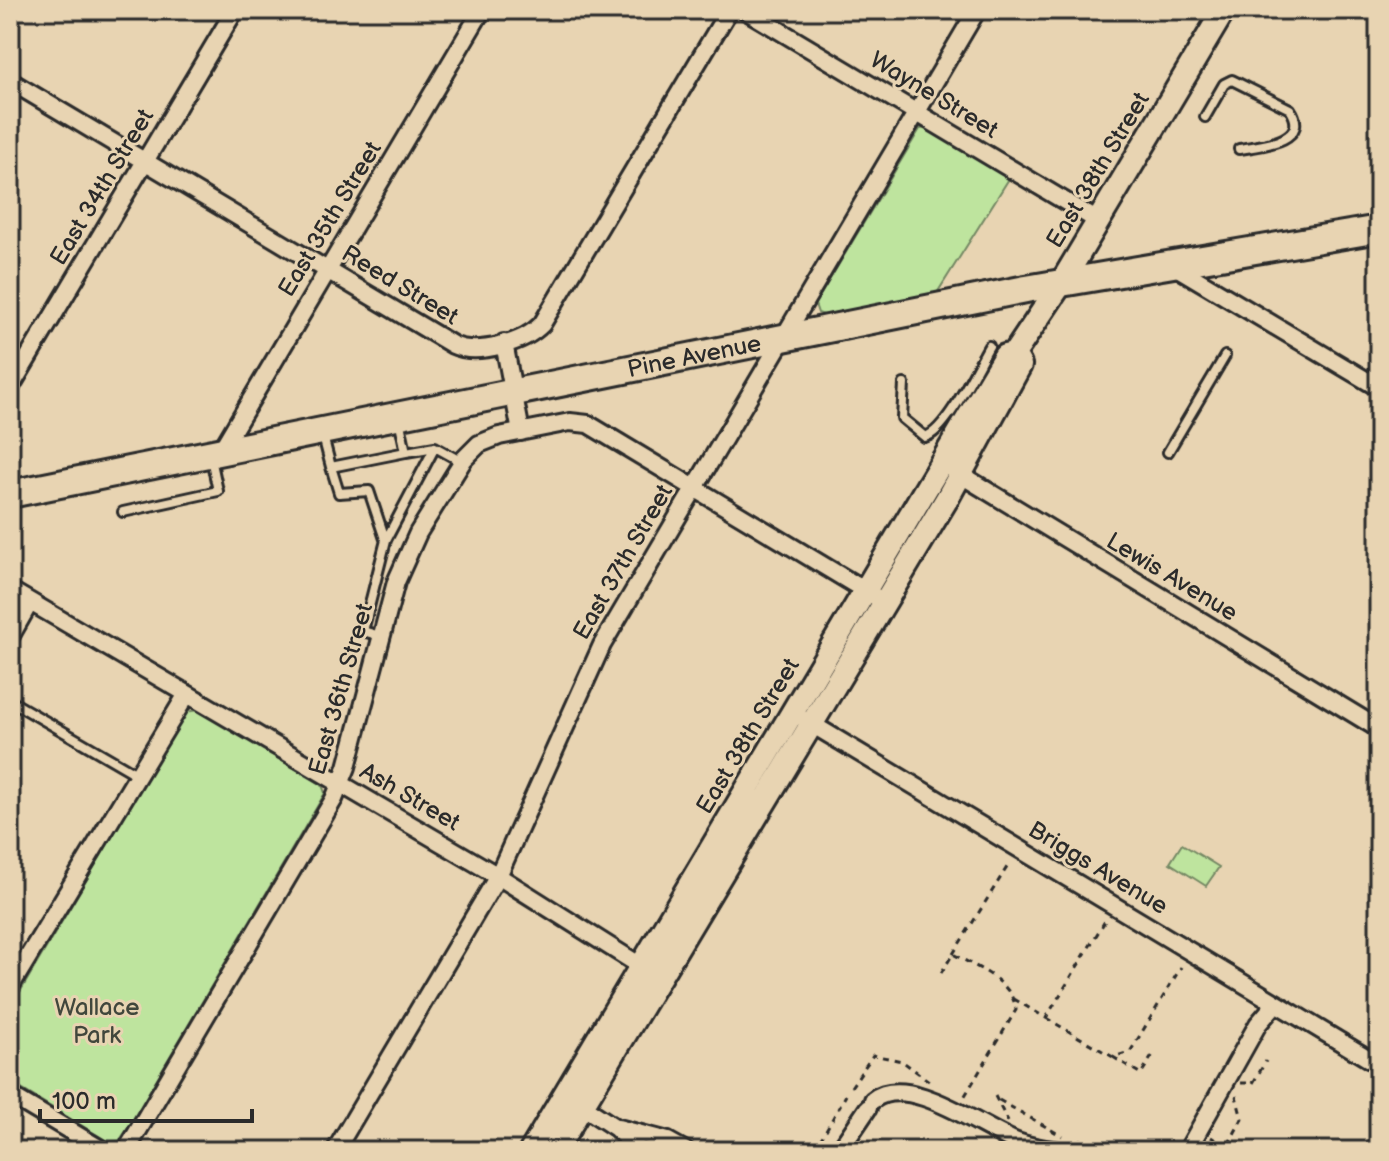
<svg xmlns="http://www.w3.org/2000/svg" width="1389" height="1161" font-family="'Balsamiq Sans',sans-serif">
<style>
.green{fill:#bee49e;stroke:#748864;stroke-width:2}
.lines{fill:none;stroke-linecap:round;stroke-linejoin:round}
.service-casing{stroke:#2b2b2b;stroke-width:14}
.minor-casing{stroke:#2b2b2b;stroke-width:22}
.secondary-casing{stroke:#2b2b2b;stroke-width:28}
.primary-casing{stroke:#2b2b2b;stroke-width:32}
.path{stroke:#2b2b2b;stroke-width:3;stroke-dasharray:6 6;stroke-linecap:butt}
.service{stroke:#e8d4b2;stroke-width:8}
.minor{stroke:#e8d4b2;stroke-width:16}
.secondary{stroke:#e8d4b2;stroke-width:22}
.primary{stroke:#e8d4b2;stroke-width:26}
.labels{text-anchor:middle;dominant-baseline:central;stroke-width:6;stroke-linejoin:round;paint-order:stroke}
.street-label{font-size:24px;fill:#2b2b2b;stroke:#e8d4b2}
.park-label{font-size:24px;fill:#41473c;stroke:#e8d4b2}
</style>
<rect width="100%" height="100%" fill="#e8d4b2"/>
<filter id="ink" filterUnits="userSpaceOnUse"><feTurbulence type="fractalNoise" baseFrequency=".0125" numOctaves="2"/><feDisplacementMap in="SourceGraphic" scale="16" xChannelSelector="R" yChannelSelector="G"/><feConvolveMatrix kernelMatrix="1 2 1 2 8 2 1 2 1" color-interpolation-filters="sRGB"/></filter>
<g filter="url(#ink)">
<!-- green -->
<path class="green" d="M 927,128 L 1010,177 L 937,293 L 824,315 L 818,313 L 815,304 L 920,129 Z
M 198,710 L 322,785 L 325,793 L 126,1131 L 119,1141 L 109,1142 L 10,1082 L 10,1009 L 186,712 Z
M 1182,844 L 1219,867 L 1206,886 L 1170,863 Z"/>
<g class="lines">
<!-- service casing -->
<g class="service-casing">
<path id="service" d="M 1205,117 L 1224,84 L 1232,80 L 1290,109 C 1312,142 1259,146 1239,149
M 1368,380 L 1379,365
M 904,384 L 902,418 L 925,437 C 947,431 976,368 989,346
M 323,436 L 331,467 L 406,452 L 399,419
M 406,452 L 435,447 L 462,462
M 1168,452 L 1225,356
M 331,467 L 339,493 L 369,491 L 385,539
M 123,512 L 218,491 L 211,458
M 380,636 L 363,631 L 386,540 L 435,447
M 10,701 L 16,704 L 10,714
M 16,704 L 138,775"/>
</g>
<!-- minor casing -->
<g class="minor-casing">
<path id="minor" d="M 745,10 L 1098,221
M 10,81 L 453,345 C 477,356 524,343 542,324 L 729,10
M 1171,264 L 1379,388
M 504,343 L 521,432
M 10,388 L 235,10
M 220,452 L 482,10
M 953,470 L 1379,729
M 10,590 L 498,876 L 647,970
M 10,637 L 30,602
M 805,720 L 1379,1065
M 10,987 L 187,694
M 10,1095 L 104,1151
M 873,1100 C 908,1072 981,1128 1017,1142 C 1030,1147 1045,1149 1059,1151
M 576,1102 L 616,1128 L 639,1151
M 618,1128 L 668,1141 L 686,1151
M 126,1151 L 334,799 L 347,767 L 396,582 L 418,533 L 464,459 L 479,444 L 499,436 L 570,422 L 588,424 L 884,602
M 335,1151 L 498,876 L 602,645 L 977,10
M 839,1151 L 868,1108
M 1187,1151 L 1258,1024 L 1276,1003"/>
</g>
<!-- secondary casing -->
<g class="secondary-casing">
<path id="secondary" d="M 531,1151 L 1005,356 L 1014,354 L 1062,282 L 1224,10
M 555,1151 L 948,497 L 1020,365 L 1014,354"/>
</g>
<!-- primary casing -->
<g class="primary-casing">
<g id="primary">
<path id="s1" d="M 10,494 L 1026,289 L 1379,229"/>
</g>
</g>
<!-- path -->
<path class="path" d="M 953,954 L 1009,864
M 941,973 L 953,954 C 977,968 1012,980 1016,1010 L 963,1099
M 1014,999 L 1046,1018 L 1105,921
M 1046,1018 L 1113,1057 L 1130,1052 L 1181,967
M 1113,1057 L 1141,1074 L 1154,1053
M 1241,1083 L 1253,1083 L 1266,1061
M 851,1087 L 873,1055 L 902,1061 L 933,1084
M 995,1096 L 1008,1122
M 999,1100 L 1062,1136
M 1211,1137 L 1227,1147 L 1225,1151
M 1072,1142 L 1077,1145 L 1081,1139
M 814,1151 L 846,1095
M 1235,1151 L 1227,1147 L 1242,1119 L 1236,1096"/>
<!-- service -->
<use href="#service" class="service"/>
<!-- minor -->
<use href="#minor" class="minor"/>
<!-- secondary -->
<use href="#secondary" class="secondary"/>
<!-- primary -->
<use href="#primary" class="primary"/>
</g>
</g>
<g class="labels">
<!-- street labels -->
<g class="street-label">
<text transform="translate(934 95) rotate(31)">Wayne Street</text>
<text transform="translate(1098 170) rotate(-59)">East 38th Street</text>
<text transform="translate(102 187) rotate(-59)">East 34th Street</text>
<text transform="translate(330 219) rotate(-59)">East 35th Street</text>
<text transform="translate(400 285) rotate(31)">Reed Street</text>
<text stroke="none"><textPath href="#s1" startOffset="698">Pine Avenue</textPath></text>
<text transform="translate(623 562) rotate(-60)">East 37th Street</text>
<text transform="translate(1172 577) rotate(31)">Lewis Avenue</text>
<text transform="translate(341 689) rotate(-74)">East 36th Street</text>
<text transform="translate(748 736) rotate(-59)">East 38th Street</text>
<text transform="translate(410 797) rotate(30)">Ash Street</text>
<text transform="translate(1098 868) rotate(31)">Briggs Avenue</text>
</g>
<!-- park labels -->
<g class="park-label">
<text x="97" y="1007">Wallace<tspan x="97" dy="28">Park</tspan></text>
</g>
</g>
<!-- margin -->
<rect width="1389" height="1161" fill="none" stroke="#e8d4b2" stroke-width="40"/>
<rect x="20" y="20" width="1349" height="1121" fill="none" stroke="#2b2b2b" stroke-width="3" filter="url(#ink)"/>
<!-- scale -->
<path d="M40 1109v12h212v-12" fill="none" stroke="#2b2b2b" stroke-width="4"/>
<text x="52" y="1109" font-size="24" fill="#2b2b2b" stroke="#e8d4b2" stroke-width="6" paint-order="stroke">100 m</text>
</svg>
